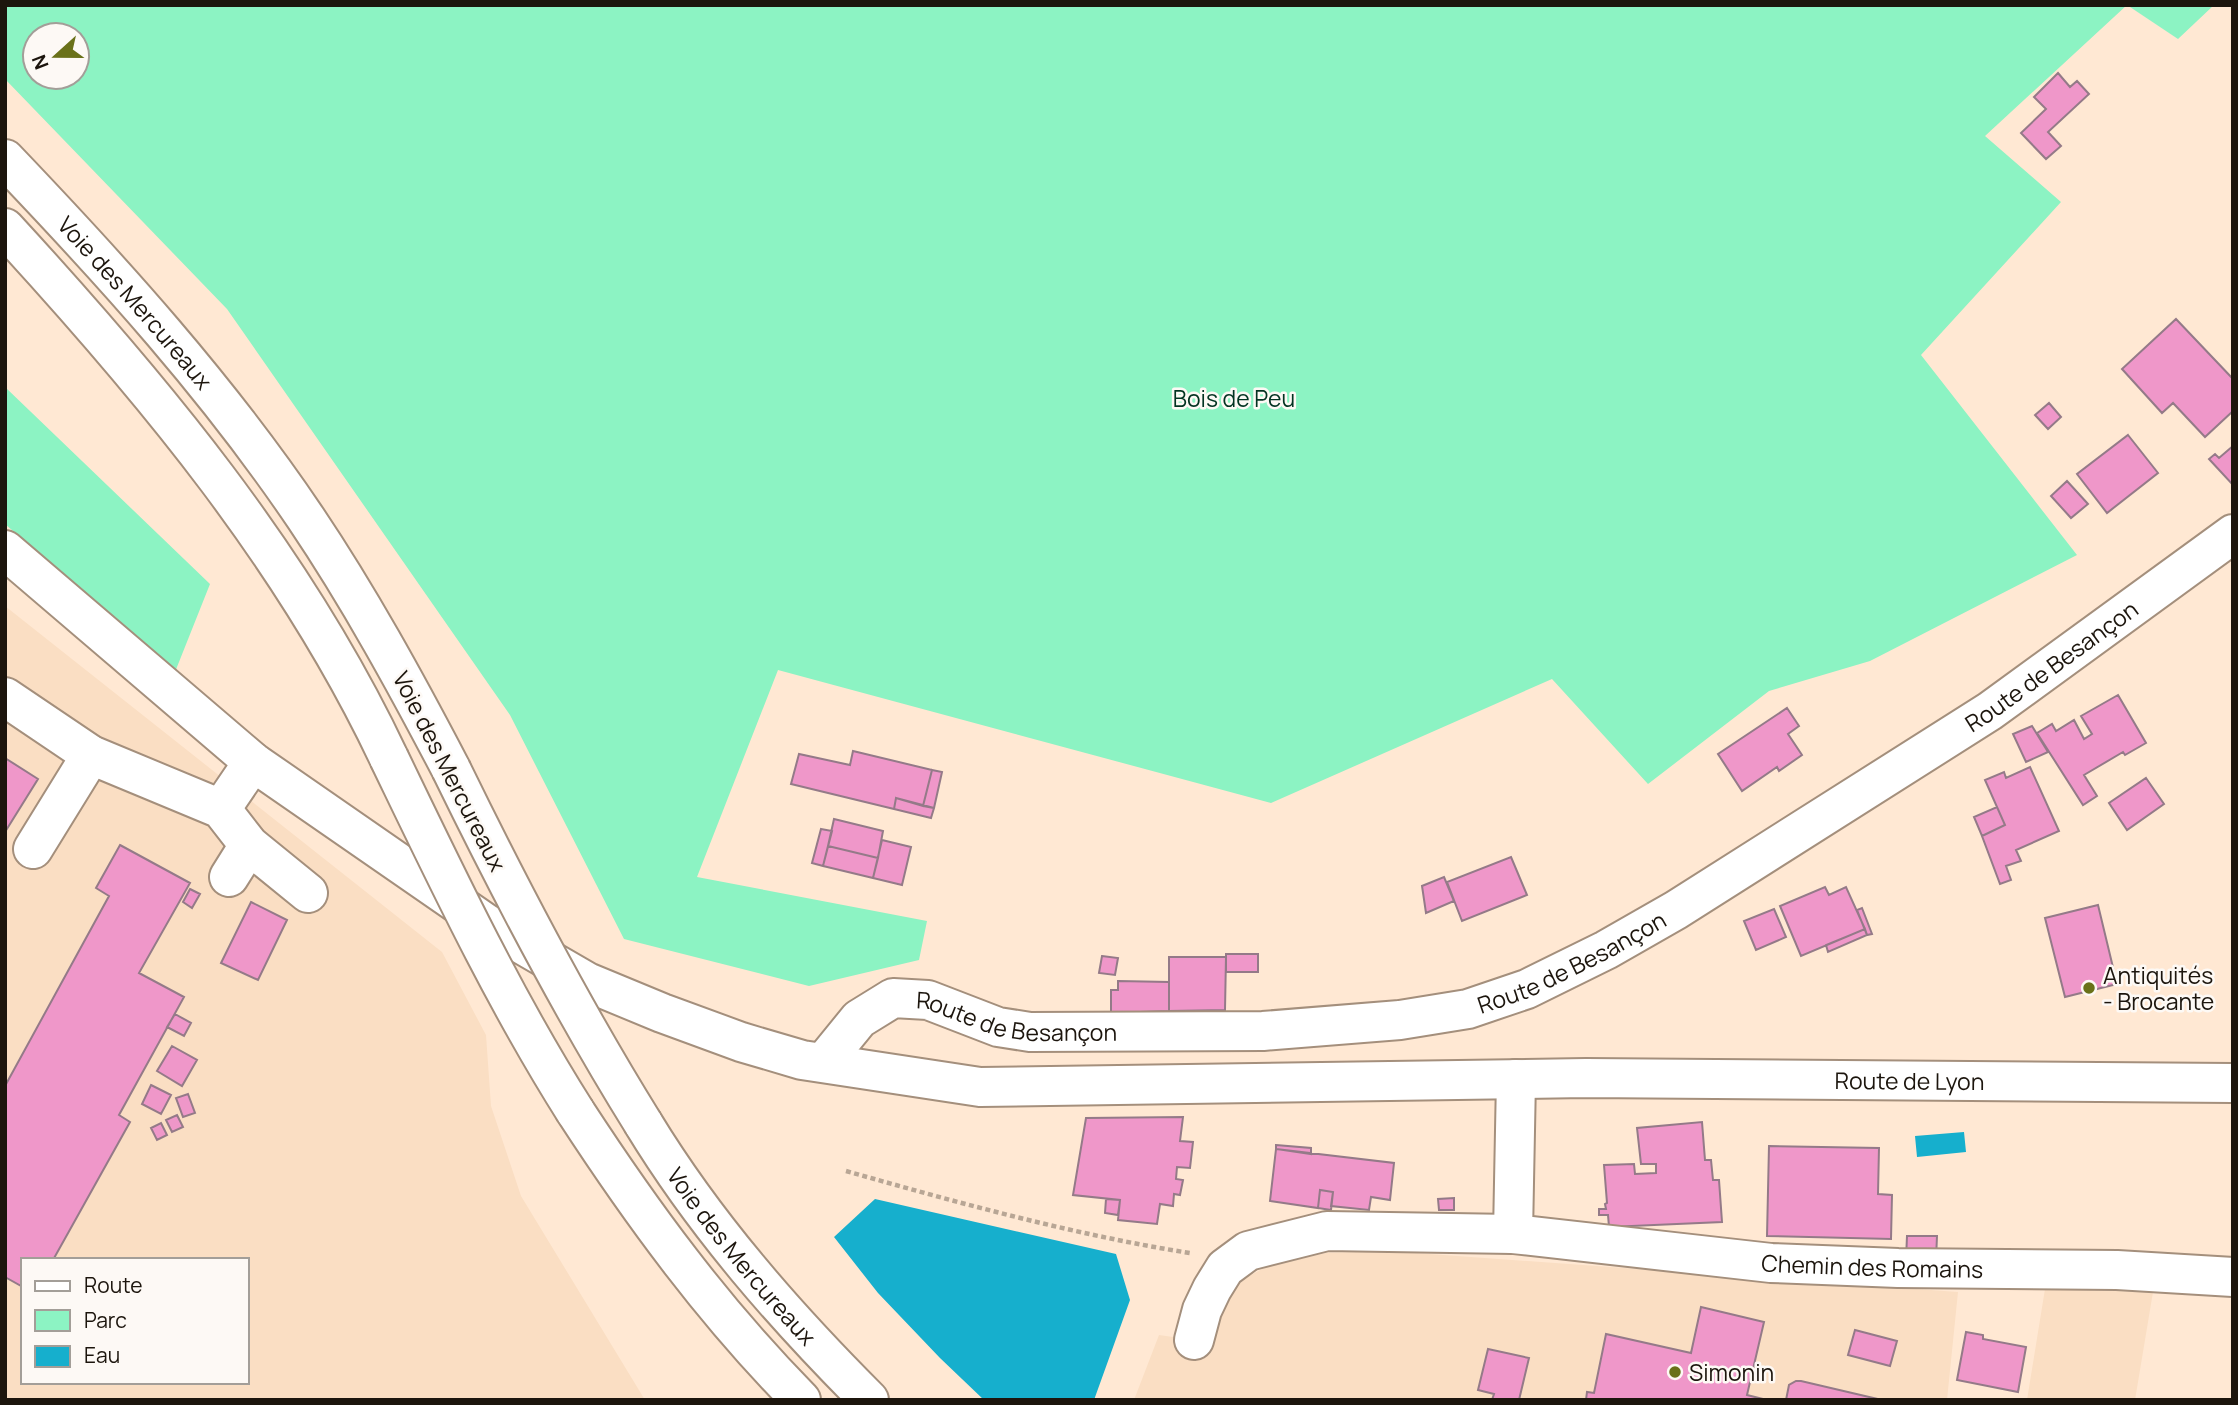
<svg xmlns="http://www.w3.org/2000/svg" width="2238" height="1405" font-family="Manrope,sans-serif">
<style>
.built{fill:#fadec3;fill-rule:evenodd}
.green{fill:#8cf3c3;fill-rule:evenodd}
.water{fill:#16afcd}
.building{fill:#ef97c9;stroke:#947a88;stroke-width:2}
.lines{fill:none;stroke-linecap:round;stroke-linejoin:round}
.minor-casing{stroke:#a48f7c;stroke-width:42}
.major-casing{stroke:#a48f7c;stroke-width:42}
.highway-casing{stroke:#a48f7c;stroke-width:42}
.path{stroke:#b8a695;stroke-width:4.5;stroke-dasharray:5 3.5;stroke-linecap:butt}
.minor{stroke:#fff;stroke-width:38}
.major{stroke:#fff;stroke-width:38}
.highway{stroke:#fff;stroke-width:38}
.highway-bridge-casing{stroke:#a48f7c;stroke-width:42;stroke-linecap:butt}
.highway-bridge{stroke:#fff;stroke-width:38}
.poi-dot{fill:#6a7119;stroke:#fdf9f5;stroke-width:2.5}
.labels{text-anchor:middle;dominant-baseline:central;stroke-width:5;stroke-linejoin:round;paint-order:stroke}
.street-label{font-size:23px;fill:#1c150d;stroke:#fdf9f5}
.park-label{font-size:23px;fill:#023321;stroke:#fdf9f5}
.poi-label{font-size:23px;fill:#1c150d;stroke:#fdf9f5;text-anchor:start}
</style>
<rect width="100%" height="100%" fill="#ffe8d3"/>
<!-- built -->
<path class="built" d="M 5,606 L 442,952 L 486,1035 L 491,1106 L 521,1196 L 645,1400 L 5,1400 ZM 23,1260 L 247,1260 L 247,1382 L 23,1382 Z
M 1388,1251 L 1958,1292 L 1947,1400 L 1134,1400 L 1159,1335 L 1194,1340 L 1224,1299 L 1245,1278 L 1266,1267 L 1326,1253 Z
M 2045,1289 L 2153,1292 L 2135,1400 L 2027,1400 Z"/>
<!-- green -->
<path class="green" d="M 5,5 L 2127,5 L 1985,136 L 2061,202 L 1921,355 L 2077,555 L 1870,661 L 1769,691 L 1648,784 L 1552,679 L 1271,803 L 778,670 L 697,877 L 927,921 L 919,960 L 809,986 L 624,939 L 510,715 L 227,309 L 5,79 ZM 77,35 L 77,77 L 35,77 L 35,35 Z
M 2127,5 L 2214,5 L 2178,39 Z
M 5,387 L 210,584 L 175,672 L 5,524 Z"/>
<!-- water -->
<path class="water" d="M 1964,1132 L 1966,1152 L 1917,1157 L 1915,1136 Z
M 875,1199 L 1116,1254 L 1130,1300 L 1094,1400 L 984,1400 L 940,1358 L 878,1293 L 834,1237 Z"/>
<!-- building -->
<path class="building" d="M 2058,73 L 2070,87 L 2077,81 L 2089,94 L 2048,132 L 2061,146 L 2046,159 L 2021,133 L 2046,109 L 2034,97 Z
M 2176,319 L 2233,379 L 2233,411 L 2205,437 L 2173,403 L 2162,413 L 2122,369 Z
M 2049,403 L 2061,417 L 2048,429 L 2035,415 Z
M 2128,435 L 2158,473 L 2107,513 L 2077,474 Z
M 2233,446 L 2233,485 L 2209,459 L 2215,454 L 2219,458 Z
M 2067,481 L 2088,504 L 2071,518 L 2051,496 Z
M 2118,695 L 2146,743 L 2125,755 L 2123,752 L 2084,775 L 2097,796 L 2083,805 L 2037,733 L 2052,724 L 2056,731 L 2074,720 L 2084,739 L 2092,734 L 2081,716 Z
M 1787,708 L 1799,726 L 1788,734 L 1802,755 L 1779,771 L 1777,767 L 1742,791 L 1718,754 Z
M 2032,726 L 2048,752 L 2026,762 L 2013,734 Z
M 853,751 L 932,770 L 923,806 L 896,798 L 894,809 L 791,784 L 799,754 L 850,765 Z
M 5,758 L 38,779 L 5,832 Z
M 2030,767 L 2059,831 L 2016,850 L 2021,861 L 2006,866 L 2011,880 L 2000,884 L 1982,836 L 2005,825 L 1985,780 L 2004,772 L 2006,778 Z
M 932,770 L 942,772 L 934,808 L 923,806 Z
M 2146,778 L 2164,804 L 2127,830 L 2109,803 Z
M 896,798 L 934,808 L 931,818 L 894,809 Z
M 1997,807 L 2005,825 L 1982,836 L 1974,817 Z
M 834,819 L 883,831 L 878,858 L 828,846 Z
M 821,829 L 832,831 L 823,866 L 812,863 Z
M 882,840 L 911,847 L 902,885 L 873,878 Z
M 120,845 L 190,883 L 139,973 L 184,997 L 119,1115 L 130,1122 L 53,1260 L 23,1260 L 23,1287 L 5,1277 L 5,1086 L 109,896 L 96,888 Z
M 828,846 L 878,858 L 873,878 L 823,866 Z
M 1511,857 L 1527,895 L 1462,921 L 1447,882 Z
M 1444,877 L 1454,901 L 1426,913 L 1422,886 Z
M 1825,887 L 1829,895 L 1846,887 L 1865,929 L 1801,956 L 1780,906 Z
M 190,889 L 200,894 L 192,908 L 183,902 Z
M 251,902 L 287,920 L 258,980 L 221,963 Z
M 2098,905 L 2117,984 L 2065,997 L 2045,918 Z
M 1862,908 L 1872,934 L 1867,935 L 1857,910 Z
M 1774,909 L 1786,937 L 1756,950 L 1744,921 Z
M 1865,929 L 1867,935 L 1828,952 L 1826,945 Z
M 1226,954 L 1258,954 L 1258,972 L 1226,972 Z
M 1102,956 L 1118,958 L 1115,975 L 1099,973 Z
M 1169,957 L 1226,957 L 1225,1010 L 1169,1011 Z
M 1118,981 L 1169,982 L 1169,1011 L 1111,1013 L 1111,990 L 1118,990 Z
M 175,1014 L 191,1023 L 184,1036 L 167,1027 Z
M 172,1046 L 197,1060 L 182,1086 L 157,1071 Z
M 151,1085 L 171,1095 L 161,1114 L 142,1104 Z
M 188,1094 L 195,1113 L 183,1117 L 176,1098 Z
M 177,1115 L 183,1127 L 172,1132 L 166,1120 Z
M 1183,1117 L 1180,1141 L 1193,1142 L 1190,1168 L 1177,1167 L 1176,1179 L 1183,1180 L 1180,1195 L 1174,1194 L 1173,1206 L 1160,1204 L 1157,1224 L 1118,1220 L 1120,1200 L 1073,1195 L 1086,1118 Z
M 1702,1122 L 1705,1160 L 1711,1160 L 1713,1180 L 1719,1180 L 1722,1222 L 1609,1227 L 1608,1215 L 1599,1215 L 1599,1209 L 1606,1209 L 1605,1204 L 1607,1203 L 1604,1165 L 1634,1164 L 1635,1174 L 1656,1173 L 1656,1164 L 1641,1164 L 1637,1128 Z
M 161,1123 L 167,1135 L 157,1140 L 151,1128 Z
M 1276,1145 L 1311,1148 L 1311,1154 L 1276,1149 Z
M 1769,1146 L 1879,1148 L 1878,1194 L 1892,1195 L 1891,1239 L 1767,1236 Z
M 1276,1149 L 1394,1163 L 1390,1200 L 1371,1197 L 1369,1210 L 1331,1206 L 1333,1192 L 1320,1190 L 1318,1208 L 1270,1201 Z
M 1320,1190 L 1333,1192 L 1331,1210 L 1318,1208 Z
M 1454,1198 L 1454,1210 L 1439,1210 L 1438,1199 Z
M 1106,1199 L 1120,1200 L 1118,1215 L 1105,1213 Z
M 1907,1236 L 1937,1236 L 1936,1260 L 1906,1260 Z
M 1701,1307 L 1764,1322 L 1747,1395 L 1767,1400 L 1586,1400 L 1587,1392 L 1594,1393 L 1606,1334 L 1691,1353 Z
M 1855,1330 L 1897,1341 L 1890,1366 L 1848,1355 Z
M 1966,1332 L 1983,1335 L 1983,1339 L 2026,1347 L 2018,1392 L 1957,1380 Z
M 1488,1349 L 1529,1358 L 1519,1400 L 1492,1400 L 1494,1394 L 1478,1390 Z
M 1796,1381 L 1801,1381 L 1882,1400 L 1786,1400 L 1789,1385 Z"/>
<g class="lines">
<!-- minor casing -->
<g class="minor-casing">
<g id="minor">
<path d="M 5,697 L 91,755 L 221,809 L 249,845 L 308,893"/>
<path d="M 221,809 L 253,762"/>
<path d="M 33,849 L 91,755"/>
<path d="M 229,877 L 249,845"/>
<path id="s1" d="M 824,1062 L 859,1019 L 893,998 L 928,1000 L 998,1027 L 1030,1032 L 1263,1031 L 1400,1020 L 1468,1009 L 1527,989 L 1606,950 L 1676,910 L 1990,711 L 2233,534"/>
<path id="s2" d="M 1516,1079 L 1513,1234 L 1771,1263 L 1898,1268 L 2117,1270 L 2233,1277"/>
<path d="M 1194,1340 L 1202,1310 L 1212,1289 L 1225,1268 L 1248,1251 L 1327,1231 L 1513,1234"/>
</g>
</g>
<!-- major casing -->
<g class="major-casing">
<g id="major">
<path id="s3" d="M 5,550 L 253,762 L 487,924 L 587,982 L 662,1013 L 741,1042 L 802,1060 L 980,1087 L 1586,1078 L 2233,1083"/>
</g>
</g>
<!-- highway casing -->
<g class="highway-casing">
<g id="highway">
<path id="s4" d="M 5,159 C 113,272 218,388 305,517 C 359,597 406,683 451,769"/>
<path d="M 5,228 C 153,389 295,559 389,758"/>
<path d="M 575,1111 C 642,1214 714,1312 801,1400"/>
<path id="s5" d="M 643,1123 C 705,1225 785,1316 869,1400"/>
</g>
</g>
<!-- path -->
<path class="path" d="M 846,1171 C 959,1203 1075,1235 1190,1253"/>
<!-- minor -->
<use href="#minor" class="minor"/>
<!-- major -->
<use href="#major" class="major"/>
<!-- highway -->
<use href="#highway" class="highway"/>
<!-- highway-bridge casing -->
<g class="highway-bridge-casing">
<path id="highway-bridge" d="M 389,758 C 447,878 504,999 575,1111
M 451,769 C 510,890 572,1009 643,1123"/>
</g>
<!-- highway-bridge -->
<use href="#highway-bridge" class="highway-bridge"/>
</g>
<!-- markers -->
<g class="poi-dot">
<circle cx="2089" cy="988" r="7"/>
<circle cx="1675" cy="1372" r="7"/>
</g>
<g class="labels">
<!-- street labels -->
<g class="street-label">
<text stroke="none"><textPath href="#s4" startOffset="194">Voie des Mercureaux</textPath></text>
<text stroke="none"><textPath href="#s1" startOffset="1356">Route de Besançon</textPath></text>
<text transform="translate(450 771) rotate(63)">Voie des Mercureaux</text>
<text stroke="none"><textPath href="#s1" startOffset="791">Route de Besançon</textPath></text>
<text stroke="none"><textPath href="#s1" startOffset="222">Route de Besançon</textPath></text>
<text stroke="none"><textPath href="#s3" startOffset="2065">Route de Lyon</textPath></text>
<text stroke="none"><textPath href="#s5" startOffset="166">Voie des Mercureaux</textPath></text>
<text stroke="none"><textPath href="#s2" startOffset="516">Chemin des Romains</textPath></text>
</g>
<!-- park labels -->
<g class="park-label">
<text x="1234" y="398">Bois de Peu</text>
</g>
<!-- poi labels -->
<g class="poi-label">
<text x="2103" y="975">Antiquités<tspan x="2103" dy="26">- Brocante</tspan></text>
<text x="1689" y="1372">Simonin</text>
</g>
</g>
<!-- border -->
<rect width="2238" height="1405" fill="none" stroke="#1c150d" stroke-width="14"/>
<!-- legend -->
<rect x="21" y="1258" width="228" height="126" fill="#fdf9f5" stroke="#a39e98" stroke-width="2"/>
<rect x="35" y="1281" width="35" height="10" fill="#ffffff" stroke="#a39e98" stroke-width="2"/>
<text x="84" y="1293" font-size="21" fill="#1c150d">Route</text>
<rect x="35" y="1310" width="35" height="21" fill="#8cf3c3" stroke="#a39e98" stroke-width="2"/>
<text x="84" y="1328" font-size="21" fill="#1c150d">Parc</text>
<rect x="35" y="1346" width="35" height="21" fill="#16afcd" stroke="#a39e98" stroke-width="2"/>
<text x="84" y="1363" font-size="21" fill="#1c150d">Eau</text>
<!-- north arrow -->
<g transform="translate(56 56) rotate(249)"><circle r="33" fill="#fdf9f5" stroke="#a39e98" stroke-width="2"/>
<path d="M0-5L12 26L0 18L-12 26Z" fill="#6a7119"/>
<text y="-10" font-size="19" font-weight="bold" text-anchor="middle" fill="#1c150d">N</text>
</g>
</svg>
